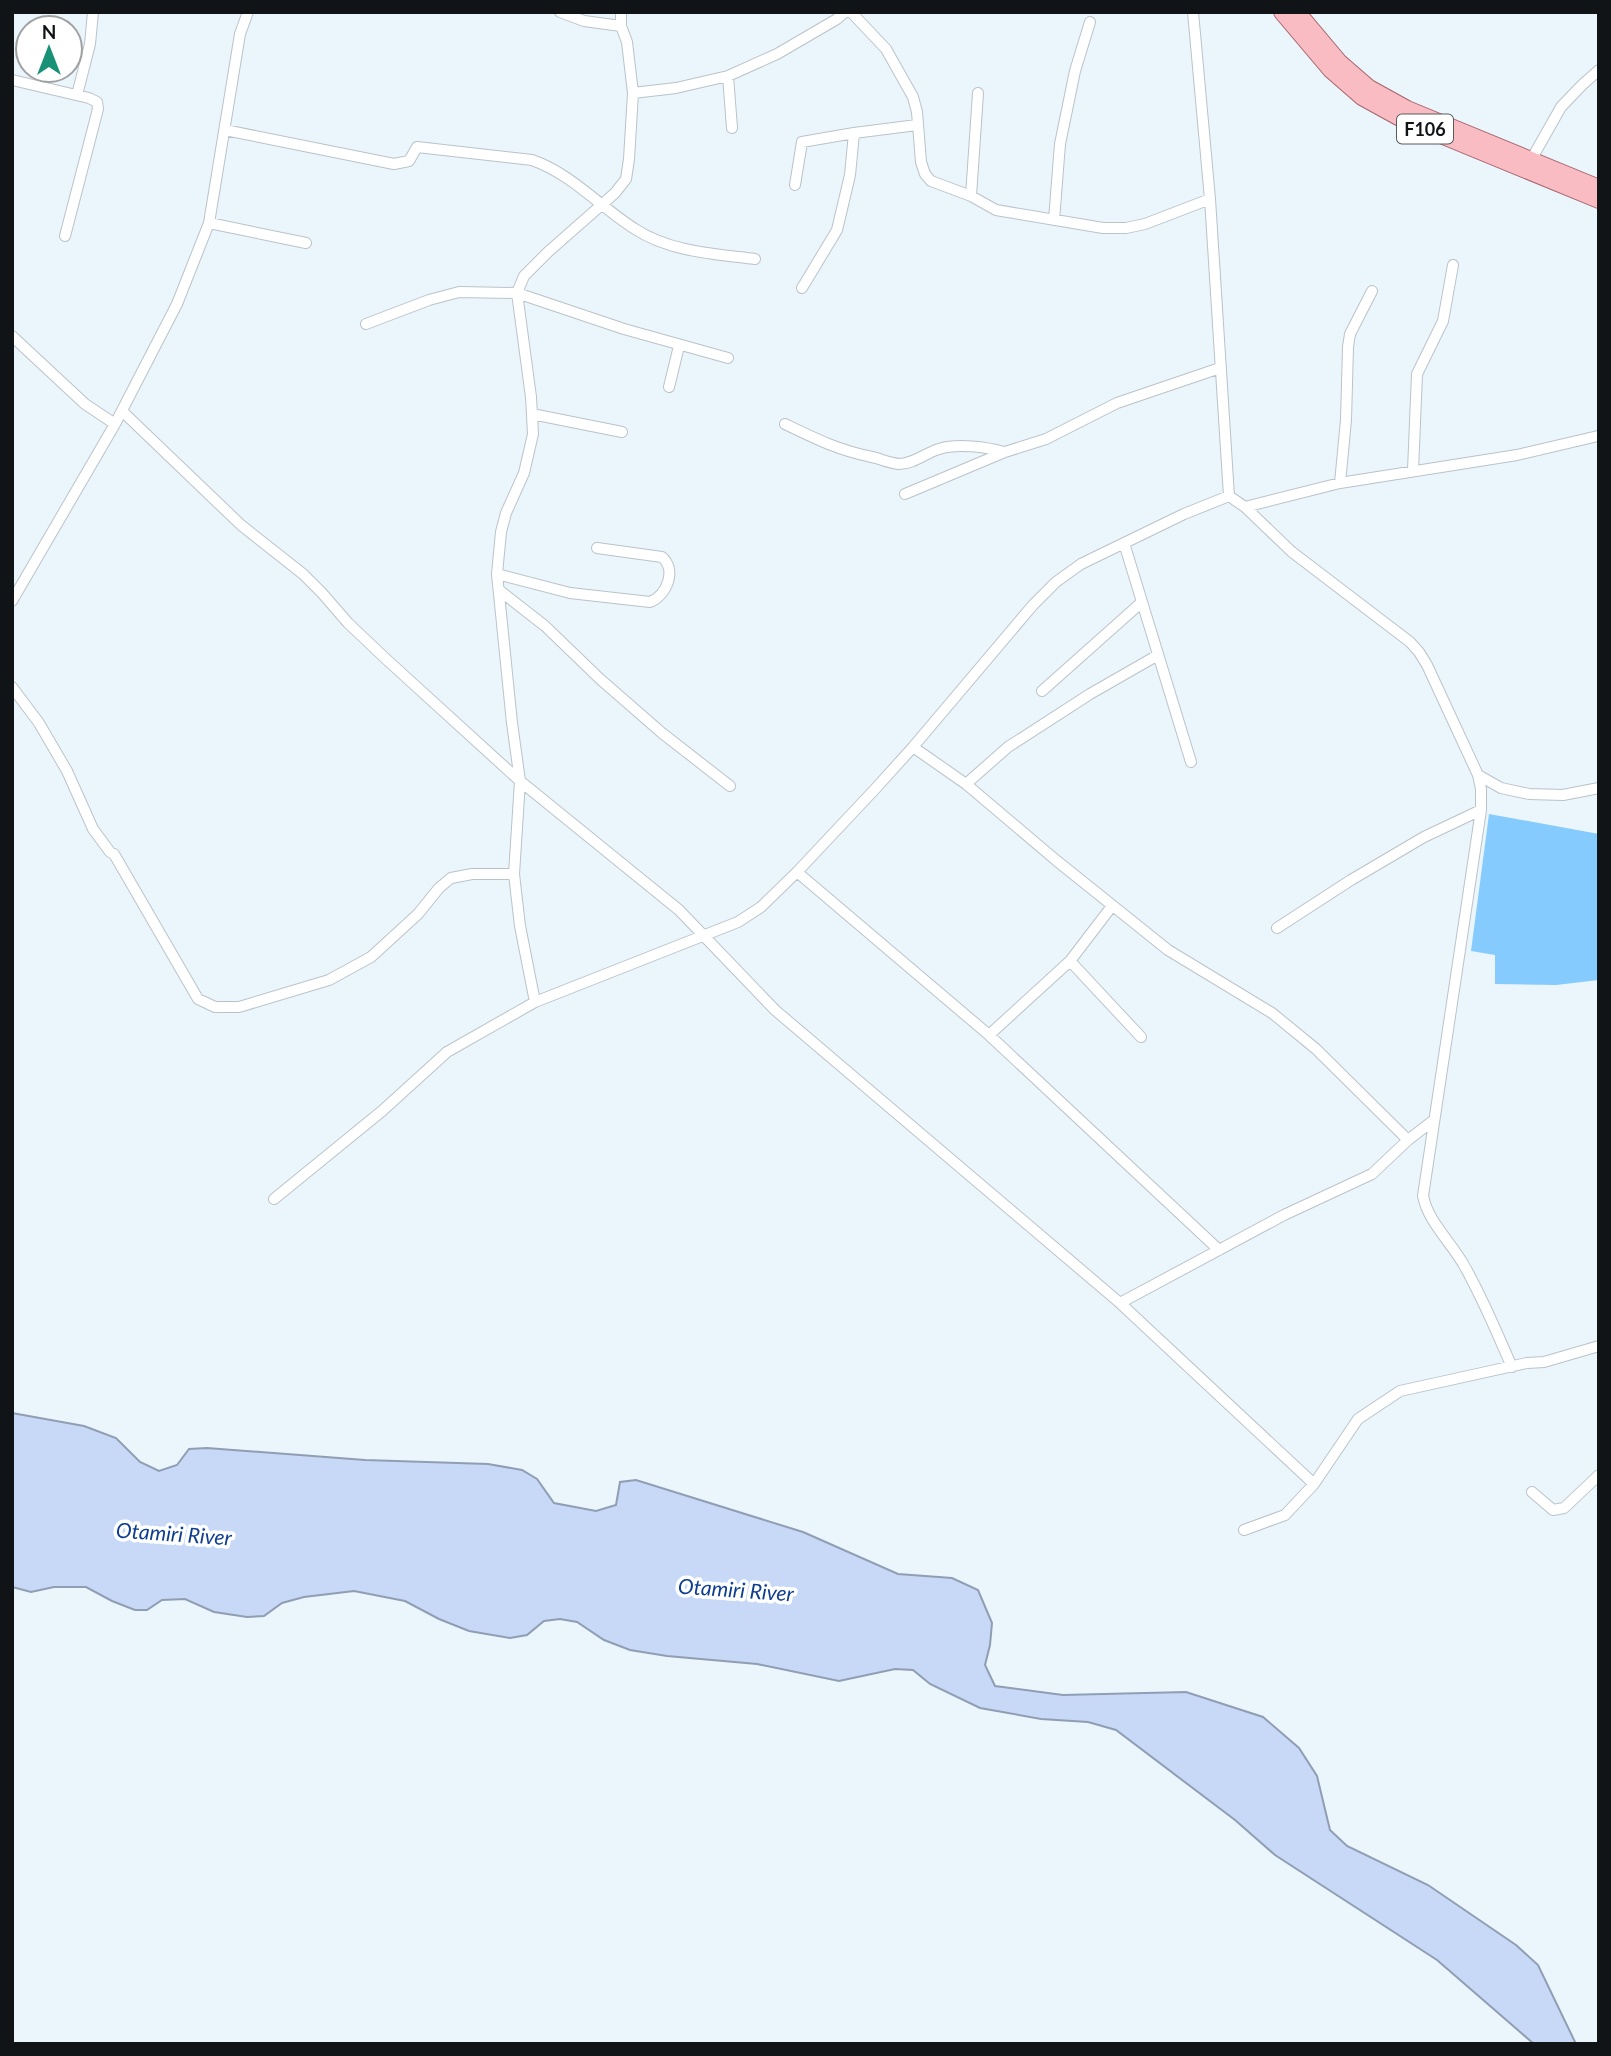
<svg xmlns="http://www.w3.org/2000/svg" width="1611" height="2056" font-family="Lato,sans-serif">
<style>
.green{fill:#86cbfe}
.water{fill:#c7d9f7;stroke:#909eb4;stroke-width:2}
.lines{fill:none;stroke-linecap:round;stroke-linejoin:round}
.minor-casing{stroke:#bac3ca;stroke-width:12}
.primary-casing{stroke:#a6646c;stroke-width:18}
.minor{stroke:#fff;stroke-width:10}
.primary{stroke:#fabcc3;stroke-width:16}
.labels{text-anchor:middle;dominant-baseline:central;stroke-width:7;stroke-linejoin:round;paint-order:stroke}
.shield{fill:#fff;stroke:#585a5c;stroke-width:2}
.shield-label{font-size:18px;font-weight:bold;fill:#111416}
.water-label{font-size:21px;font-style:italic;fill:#0f3e90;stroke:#fff}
</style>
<rect width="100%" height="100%" fill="#ebf5fc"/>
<!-- green -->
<path class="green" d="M 1489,814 L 1599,834 L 1599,980 L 1556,985 L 1495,984 L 1495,955 L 1471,951 Z"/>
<!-- water -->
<path class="water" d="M 12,1413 L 84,1426 L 116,1438 L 140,1462 L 159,1471 L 177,1465 L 189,1449 L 207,1448 L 365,1460 L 488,1464 L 522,1470 L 537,1479 L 554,1503 L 596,1511 L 616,1505 L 620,1482 L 636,1480 L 803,1532 L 898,1574 L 952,1578 L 978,1590 L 992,1623 L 990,1645 L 985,1665 L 995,1686 L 1063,1695 L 1186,1692 L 1263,1717 L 1299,1748 L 1317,1776 L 1330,1830 L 1347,1846 L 1428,1885 L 1516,1945 L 1538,1965 L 1576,2044 L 1534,2044 L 1437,1960 L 1275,1855 L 1235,1820 L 1116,1730 L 1088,1722 L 1041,1719 L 980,1708 L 930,1684 L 913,1670 L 895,1669 L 839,1681 L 757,1664 L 667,1656 L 630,1650 L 604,1640 L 577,1622 L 560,1619 L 544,1621 L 527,1635 L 510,1638 L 469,1631 L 439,1619 L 405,1601 L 354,1591 L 304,1597 L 282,1603 L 264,1616 L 247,1617 L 214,1612 L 185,1599 L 162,1600 L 147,1610 L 135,1610 L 112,1601 L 86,1587 L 54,1587 L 31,1592 L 12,1587 Z"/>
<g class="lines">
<!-- minor casing -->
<g class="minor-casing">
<path id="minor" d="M 560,12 L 584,21 L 621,26
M 851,12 L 886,49 L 913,97 L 917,112 L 921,162 L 925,174 L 931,181 L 971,196 L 996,210 L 1103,228 L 1126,228 L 1145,224 L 1210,199
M 1193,12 L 1210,199 L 1229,496 L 1245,507 L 1292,552 L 1410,642 L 1419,652 L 1427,665 L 1478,775 L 1481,789 L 1481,810 L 1423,1196 C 1428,1222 1452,1243 1465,1267 C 1483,1299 1497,1333 1512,1367
M 12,80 L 89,98 L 97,102 L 98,109 L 65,236
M 633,93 L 676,88 L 728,76
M 77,95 L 90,44 L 93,12
M 732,128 L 728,76 L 777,54 L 837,19 L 845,12
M 225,130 L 394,164 L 409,161 L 417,147 L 532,160 C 572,174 600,207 635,229 C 670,252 715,254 755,259
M 1531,160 L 1561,107 L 1582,85 L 1599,70
M 795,185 L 802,142 L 854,133 L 917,125
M 971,196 L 978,93
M 1054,220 L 1060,144 L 1075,71 L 1090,22
M 209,223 L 306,243
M 802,288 L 837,230 L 850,175 L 854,133
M 366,324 L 429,300 L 459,292 L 517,293 L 624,329 L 728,358
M 12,336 L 85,404 L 115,424
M 669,387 L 679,346
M 122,411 L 241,525 L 303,574 L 322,593 L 348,623 L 386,659 L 520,781 L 679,910 L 775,1010 L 1120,1303 L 1314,1484
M 532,414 L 622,432
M 785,424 C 816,439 838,450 872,457 C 881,459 889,463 899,464 C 914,464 925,453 939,449 C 957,443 987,447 1004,452
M 1413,470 L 1417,374 L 1443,321 L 1453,265
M 1340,483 L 1346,420 L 1348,347 L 1350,334 L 1372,291
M 905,494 L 1005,452 L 1046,439 L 1117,403 L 1220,368
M 1245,507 L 1340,483 L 1517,455 L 1598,436
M 1124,543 L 1191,762
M 497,574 L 570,593 L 650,602 C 667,595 677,570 662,557 L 597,548
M 499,590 L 545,626 L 600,679 L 662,733 L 730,786
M 12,601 L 115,424 L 177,304 L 209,223 L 240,34 L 248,12
M 12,687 L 39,723 L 67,771 L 93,829 L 110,852 L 114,854 L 198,999 L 215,1007 L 239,1007 L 329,980 L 371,957 L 418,914 L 439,888 L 451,878 L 472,874 L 514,874
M 1042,691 L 1142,602
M 913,747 L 966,784 L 1057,861 L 1168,950 L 1272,1013 L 1316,1049 L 1408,1140
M 1478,775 L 1501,788 L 1529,794 L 1563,795 L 1599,788
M 966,784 L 1008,747 L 1090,694 L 1158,655
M 797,872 L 989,1035 L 1219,1250
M 1277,928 L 1351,880 L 1424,837 L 1481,810
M 1070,961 L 1141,1037
M 535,1002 L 520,926 L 514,874 L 520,781 L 512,723 L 497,574 L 501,532 L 506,513 L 524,473 L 533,434 L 531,397 L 517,293 L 524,276 L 548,252 L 615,193 L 626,179 L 629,159 L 633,93 L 627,42 L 621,26 L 621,12
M 989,1035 L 1070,961 L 1112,906
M 274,1199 L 382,1111 L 447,1052 L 535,1002 L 738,922 L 761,907 L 797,872 L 876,788 L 913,747 L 1033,605 L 1056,582 L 1081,564 L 1184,514 L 1229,496
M 1120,1303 L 1284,1215 L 1372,1174 L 1408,1140 L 1434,1120
M 1532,1492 L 1553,1510 L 1564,1508 L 1599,1475
M 1244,1530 L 1285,1515 L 1314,1484 L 1358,1419 L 1400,1391 L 1527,1363 L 1544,1362 L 1599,1346"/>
</g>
<!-- primary casing -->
<g class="primary-casing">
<path id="primary" d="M 1282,12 L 1331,70 L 1362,97 L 1402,119 L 1599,200
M 1297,12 L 1339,62 L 1369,88 L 1407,109 L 1599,188"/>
</g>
<!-- minor -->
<use href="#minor" class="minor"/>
<!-- primary -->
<use href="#primary" class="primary"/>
</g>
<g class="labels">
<!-- shield labels -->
<rect class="shield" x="1397" y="114.5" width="56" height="29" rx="5"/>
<g class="shield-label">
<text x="1425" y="129">F106</text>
</g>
<!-- water labels -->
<g class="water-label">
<text transform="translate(174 1533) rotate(4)">Otamiri River</text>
<text transform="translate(736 1589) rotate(4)">Otamiri River</text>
</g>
</g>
<!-- border -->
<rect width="1611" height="2056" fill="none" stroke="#111416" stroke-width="28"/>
<!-- north arrow -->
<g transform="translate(49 49)"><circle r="33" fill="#ffffff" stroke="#a0a1a2" stroke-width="2"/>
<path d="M0-5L12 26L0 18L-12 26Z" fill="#199176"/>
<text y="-10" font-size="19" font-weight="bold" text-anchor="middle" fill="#111416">N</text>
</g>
</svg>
